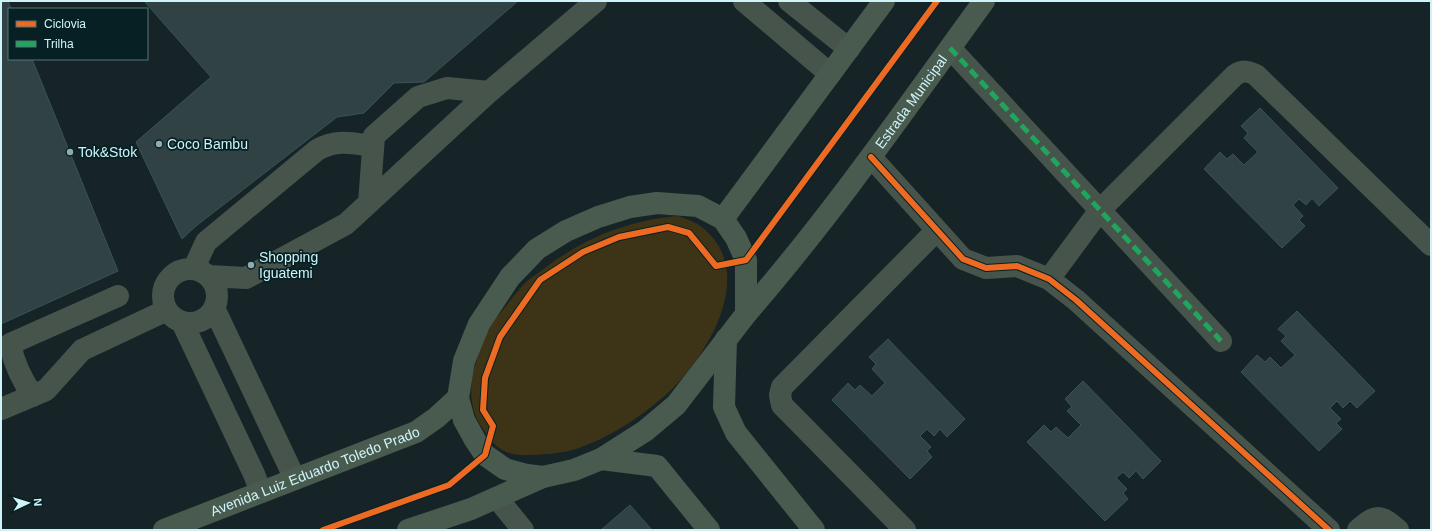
<svg xmlns="http://www.w3.org/2000/svg" width="1432" height="531" font-family="Helvetica,sans-serif">
<style>
.green{fill:#3d3418}
.building{fill:#304243;stroke:#385455}
.lines{fill:none;stroke-linecap:round;stroke-linejoin:round}
.minor{stroke:#47544c;stroke-width:22}
.major{stroke:#495a4e;stroke-width:22}
.quiet{stroke:#20a55d;stroke-width:5;stroke-dasharray:10 5;stroke-linecap:butt}
.cycleway-casing{stroke:#062023;stroke-width:8}
.cycleway{stroke:#ed6a23;stroke-width:6}
.poi-dot{fill:#8eabb0;stroke:#062023;stroke-width:1.5}
.labels{text-anchor:middle;dominant-baseline:central;stroke-width:3.5;stroke-linejoin:round;paint-order:stroke}
.street-label{font-size:14px;fill:#cef4fa;stroke:#062023}
.poi-label{font-size:14px;fill:#cef4fa;stroke:#062023;text-anchor:start}
</style>
<rect width="100%" height="100%" fill="#162427"/>
<!-- green -->
<path class="green" d="M 678,216 C 684,218 693,221 699,225 C 758,267 712,349 673,388 C 647,413 613,436 579,448 C 561,454 542,455 522,455 C 501,454 494,445 483,429 C 468,409 469,382 477,359 C 480,350 482,339 487,330 C 491,322 500,314 506,306 C 511,299 517,292 523,285 C 528,280 535,275 541,271 C 580,240 627,220 678,216 Z"/>
<!-- building -->
<path class="building" d="M 1,1 L 8,1 L 11,9 L 9,9 L 9,59 L 32,59 L 118,271 L 1,324 Z
M 144,1 L 518,1 L 424,82 L 394,83 L 364,113 L 337,117 L 196,226 L 182,239 L 136,142 L 211,77 Z
M 1260,108 L 1338,188 L 1319,206 L 1312,198 L 1306,205 L 1299,199 L 1293,205 L 1303,216 L 1299,220 L 1305,226 L 1282,248 L 1204,169 L 1220,152 L 1227,159 L 1233,154 L 1244,165 L 1258,152 L 1244,138 L 1248,133 L 1241,126 Z
M 1297,311 L 1375,391 L 1357,408 L 1350,401 L 1343,408 L 1337,401 L 1330,408 L 1341,419 L 1336,423 L 1342,429 L 1319,451 L 1241,372 L 1257,355 L 1265,362 L 1270,357 L 1281,368 L 1295,355 L 1281,341 L 1286,336 L 1278,329 Z
M 888,339 L 965,419 L 947,437 L 940,429 L 934,436 L 927,429 L 920,436 L 931,447 L 927,451 L 932,457 L 910,479 L 832,400 L 848,383 L 855,390 L 860,385 L 872,396 L 885,383 L 872,369 L 876,364 L 869,357 Z
M 1083,381 L 1161,461 L 1143,479 L 1136,471 L 1129,478 L 1123,472 L 1116,478 L 1127,489 L 1123,493 L 1128,499 L 1105,521 L 1027,442 L 1044,425 L 1051,432 L 1056,427 L 1068,438 L 1081,425 L 1067,411 L 1072,407 L 1065,399 Z
M 630,505 L 652,530 L 601,530 Z"/>
<g class="lines">
<!-- minor -->
<path class="minor" d="M 744,1 L 830,74
M 789,1 L 849,49
M 950,48 L 1221,341
M 871,157 L 963,259 L 986,268 L 1017,266 L 1049,279 L 1076,300 L 1329,530
M 369,203 L 374,136 L 418,97 L 447,88 L 489,92
M 194,268 L 206,242 L 317,150 C 336,139 352,143 372,146
M163 296a27 27 0 1 1 54 0a27 27 0 1 1-54 0Z
M 209,276 L 246,278 L 346,224 L 489,92 L 596,1
M 1049,279 L 1100,210 L 1235,75 C 1243,70 1248,71 1256,75 L 1431,245
M 214,308 L 295,479
M 182,322 L 254,474 L 261,492
M 33,396 C 21,379 14,364 10,344 L 118,296
M 1,409 L 46,390 L 82,350 L 167,310
M 497,498 L 523,530
M 905,530 L 782,405 L 780,395 L 782,387 L 937,230
M 1358,530 C 1376,514 1380,514 1398,530"/>
<!-- major -->
<g class="major">
<path d="M 657,203 L 698,206 L 723,219 L 736,238 L 746,260 L 746,314 L 676,405 L 645,431 L 601,459 L 574,470 L 543,477 L 527,475 L 505,469 L 485,455 L 475,440 L 464,420 L 458,398 L 464,361 L 479,324 L 510,277 L 537,249 L 566,231 L 598,217 L 630,207 Z"/>
<path d="M 723,219 L 884,1"/>
<path id="s1" d="M 746,314 C 832,215 907,107 984,1"/>
<path d="M 726,339 L 724,407 L 736,433 L 814,530"/>
<path d="M 601,459 L 657,466 L 709,530"/>
<path id="s2" d="M 164,530 L 416,432 L 436,418 L 458,398"/>
<path d="M 408,530 L 471,509 L 543,477"/>
</g>
<!-- quiet -->
<path class="quiet" d="M 950,48 L 1221,341"/>
<!-- cycleway casing -->
<g class="cycleway-casing">
<path id="cycleway" d="M 871,157 L 963,259 L 986,268 L 1017,266 L 1049,279 L 1076,300 L 1329,530
M 323,530 L 449,485 L 485,455 L 493,426 L 483,410 L 485,378 L 500,337 L 540,280 L 583,252 L 619,237 L 668,227 L 689,233 L 716,266 L 746,260 L 937,1"/>
</g>
<!-- cycleway -->
<use href="#cycleway" class="cycleway"/>
</g>
<!-- markers -->
<g class="poi-dot">
<circle cx="159" cy="144" r="4"/>
<circle cx="70" cy="152" r="4"/>
<circle cx="251" cy="265" r="4"/>
</g>
<g class="labels">
<!-- street labels -->
<g class="street-label">
<text stroke="none"><textPath href="#s1" startOffset="269">Estrada Municipal</textPath></text>
<text stroke="none"><textPath href="#s2" startOffset="162">Avenida Luiz Eduardo Toledo Prado</textPath></text>
</g>
<!-- poi labels -->
<g class="poi-label">
<text x="167" y="144">Coco Bambu</text>
<text x="78" y="152">Tok&amp;Stok</text>
<text x="259" y="257">Shopping<tspan x="259" dy="16">Iguatemi</tspan></text>
</g>
</g>
<!-- border -->
<rect width="1432" height="531" fill="none" stroke="#cef4fa" stroke-width="4"/>
<!-- legend -->
<rect x="8" y="8" width="140" height="52" fill="#062023" stroke="#567579"/>
<rect x="16" y="21" width="20" height="6" fill="#ed6a23" stroke="#567579"/>
<text x="44" y="28" font-size="12" fill="#cef4fa">Ciclovia</text>
<rect x="16" y="41" width="20" height="6" fill="#20a55d" stroke="#567579"/>
<text x="44" y="48" font-size="12" fill="#cef4fa">Trilha</text>
<!-- north arrow -->
<g transform="translate(28 503) rotate(86)" stroke="#062023" stroke-width="3" paint-order="stroke">
<path d="M0-3L7 15L0 10L-7 15Z" fill="#cef4fa"/>
<text y="-6" font-size="11" font-weight="bold" text-anchor="middle" fill="#cef4fa">N</text>
</g>
</svg>
